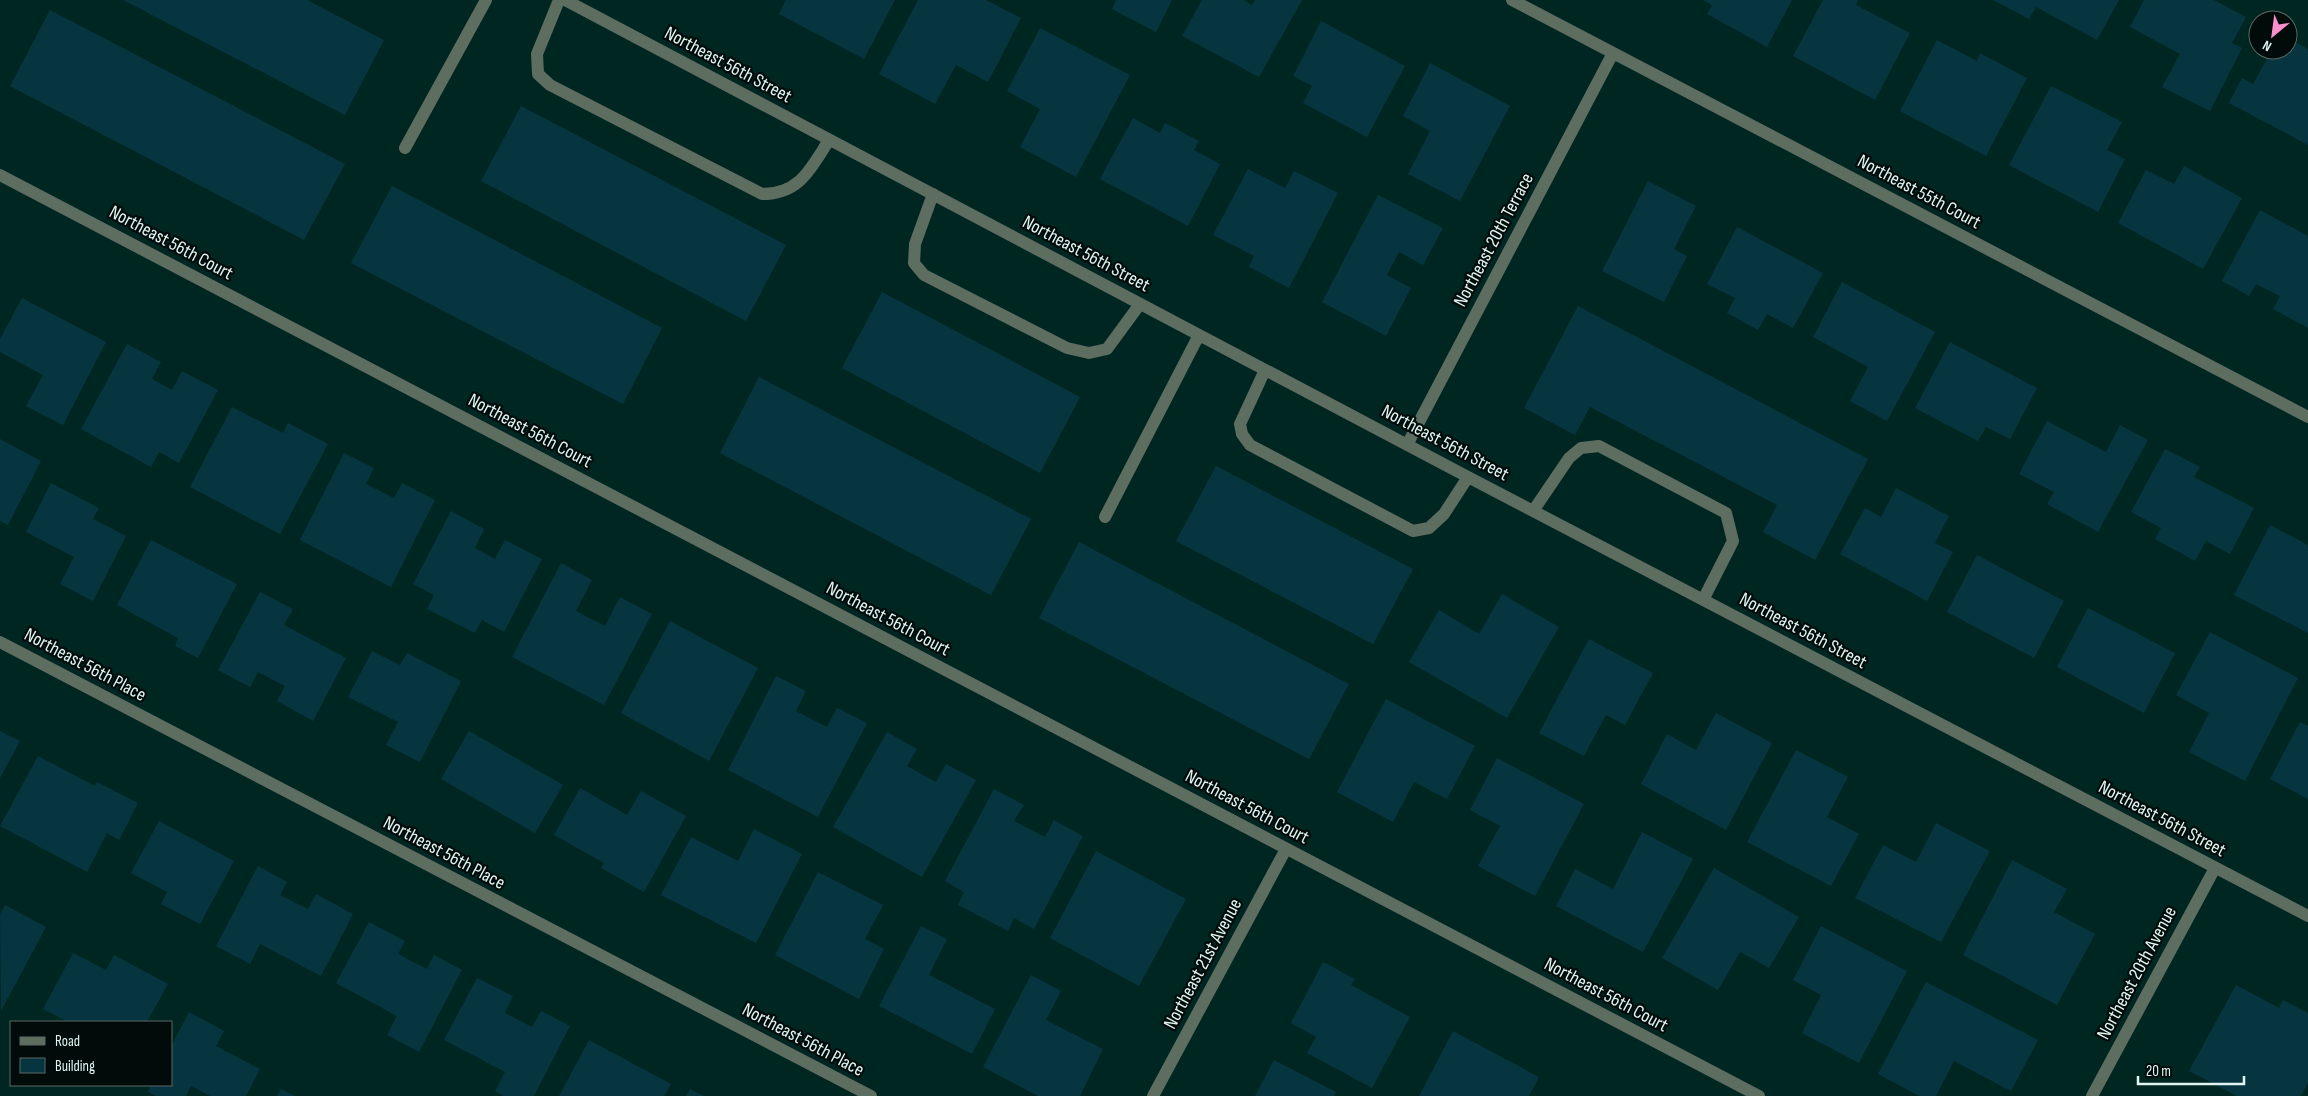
<svg xmlns="http://www.w3.org/2000/svg" width="2308" height="1096" font-family="'Sofia Sans Condensed',sans-serif">
<style>
.building{fill:#07353f}
.lines{fill:none;stroke-linecap:round;stroke-linejoin:round}
.minor{stroke:#5d6e61;stroke-width:12}
.labels{text-anchor:middle;dominant-baseline:central;stroke-width:4.5;stroke-linejoin:round;paint-order:stroke}
.street-label{font-size:19px;fill:#e0f5f1;stroke:#010c0a}
</style>
<rect width="100%" height="100%" fill="#002622"/>
<!-- building -->
<path class="building" d="M 123,0 L 307,0 L 384,40 L 345,115 Z
M 786,0 L 895,0 L 864,59 L 779,14 Z
M 918,0 L 986,0 L 1021,18 L 988,82 L 956,65 L 935,104 L 879,74 Z
M 1116,0 L 1172,0 L 1156,32 L 1112,9 Z
M 1202,0 L 1243,0 L 1252,5 L 1255,0 L 1302,0 L 1259,77 L 1182,36 Z
M 1703,0 L 1792,0 L 1767,47 L 1707,14 L 1712,5 Z
M 1823,0 L 1858,0 L 1856,5 L 1910,33 L 1875,100 L 1793,56 Z
M 1993,0 L 2119,0 L 2097,40 L 2036,7 L 2029,19 Z
M 2144,0 L 2214,0 L 2246,17 L 2232,43 L 2242,48 L 2210,111 L 2162,87 L 2180,54 L 2130,27 Z
M 50,10 L 345,164 L 304,240 L 10,86 Z
M 1321,21 L 1405,66 L 1367,137 L 1303,103 L 1312,86 L 1293,76 Z
M 1040,28 L 1130,75 L 1076,177 L 1020,147 L 1040,109 L 1007,91 Z
M 2288,38 L 2308,49 L 2308,145 L 2229,103 L 2242,78 L 2253,84 L 2272,50 L 2288,50 Z
M 1937,40 L 1977,61 L 1980,53 L 2027,78 L 1986,156 L 1900,111 Z
M 1430,63 L 1510,106 L 1460,201 L 1408,174 L 1430,131 L 1403,116 Z
M 2051,86 L 2122,122 L 2107,150 L 2125,159 L 2098,212 L 2009,165 Z
M 521,106 L 786,245 L 746,321 L 481,181 Z
M 1133,118 L 1160,133 L 1165,123 L 1199,141 L 1194,150 L 1220,164 L 1188,226 L 1100,179 Z
M 2184,166 L 2242,198 L 2203,269 L 2118,223 L 2146,170 L 2174,184 Z
M 1248,169 L 1285,188 L 1294,171 L 1338,193 L 1289,288 L 1249,267 L 1254,256 L 1213,235 Z
M 1648,181 L 1696,206 L 1674,249 L 1687,256 L 1664,302 L 1602,271 Z
M 392,186 L 662,328 L 623,404 L 351,263 Z
M 1378,195 L 1443,228 L 1423,265 L 1399,252 L 1387,275 L 1411,288 L 1386,336 L 1322,302 Z
M 2260,210 L 2308,236 L 2308,328 L 2273,309 L 2280,296 L 2256,284 L 2249,296 L 2222,281 Z
M 1737,227 L 1823,273 L 1793,328 L 1767,314 L 1758,330 L 1727,313 L 1735,298 L 1707,284 Z
M 1842,282 L 1935,332 L 1887,421 L 1850,401 L 1868,367 L 1813,337 Z
M 882,292 L 1080,397 L 1040,473 L 842,368 Z
M 22,298 L 106,342 L 63,425 L 26,406 L 43,375 L 0,352 L 0,339 Z
M 1578,306 L 1868,459 L 1815,560 L 1763,532 L 1777,505 L 1590,407 L 1575,435 L 1524,408 Z
M 1950,342 L 2037,388 L 2010,439 L 1986,427 L 1978,441 L 1915,408 Z
M 127,344 L 161,362 L 152,379 L 172,390 L 182,371 L 218,390 L 179,463 L 159,452 L 151,467 L 81,429 Z
M 759,377 L 1031,519 L 991,595 L 720,453 Z
M 232,407 L 283,433 L 288,423 L 328,444 L 280,534 L 190,487 Z
M 2047,421 L 2106,452 L 2120,425 L 2148,440 L 2098,532 L 2047,504 L 2054,492 L 2019,474 Z
M 0,439 L 41,461 L 8,525 L 0,521 Z
M 2165,449 L 2200,467 L 2194,477 L 2254,508 L 2230,554 L 2206,541 L 2195,561 L 2155,539 L 2161,528 L 2131,512 Z
M 344,453 L 374,468 L 366,484 L 394,498 L 402,483 L 435,500 L 391,587 L 300,540 Z
M 1216,466 L 1413,569 L 1373,644 L 1176,541 Z
M 51,483 L 99,508 L 93,519 L 126,536 L 93,601 L 60,584 L 74,557 L 26,532 Z
M 1896,488 L 1949,516 L 1935,543 L 1953,552 L 1927,601 L 1840,554 L 1865,508 L 1881,517 Z
M 451,511 L 484,529 L 475,548 L 495,559 L 505,540 L 542,559 L 504,632 L 482,620 L 475,633 L 427,609 L 434,595 L 413,584 Z
M 2270,525 L 2308,545 L 2308,633 L 2234,595 Z
M 151,540 L 237,584 L 198,658 L 175,646 L 178,638 L 117,605 Z
M 1079,542 L 1349,684 L 1309,759 L 1039,618 Z
M 1977,555 L 2064,601 L 2034,658 L 1947,612 Z
M 561,563 L 592,580 L 576,611 L 605,626 L 620,597 L 652,614 L 604,705 L 512,657 Z
M 260,592 L 293,609 L 284,625 L 346,658 L 313,721 L 277,701 L 285,686 L 258,672 L 250,687 L 218,670 Z
M 1502,594 L 1559,627 L 1507,718 L 1409,662 L 1439,610 L 1479,634 Z
M 2088,608 L 2175,653 L 2144,713 L 2057,667 Z
M 670,621 L 758,668 L 709,761 L 621,713 Z
M 2210,632 L 2298,678 L 2245,781 L 2189,752 L 2209,713 L 2176,695 Z
M 1589,639 L 1653,673 L 1625,725 L 1606,715 L 1584,756 L 1539,733 Z
M 372,651 L 400,665 L 407,653 L 461,681 L 420,762 L 386,745 L 398,722 L 348,697 Z
M 776,676 L 806,691 L 796,711 L 827,727 L 837,708 L 867,723 L 818,817 L 728,770 Z
M 1386,699 L 1475,746 L 1447,799 L 1414,782 L 1393,822 L 1337,792 Z
M 1716,713 L 1772,743 L 1726,830 L 1641,784 L 1667,734 L 1696,750 Z
M 2300,722 L 2308,726 L 2308,799 L 2270,779 Z
M 0,731 L 20,741 L 0,778 Z
M 469,731 L 563,785 L 535,833 L 441,779 Z
M 887,732 L 917,749 L 907,766 L 936,782 L 946,764 L 976,780 L 922,877 L 833,827 Z
M 1796,750 L 1848,777 L 1827,817 L 1859,834 L 1831,886 L 1747,842 Z
M 38,756 L 95,786 L 97,782 L 138,803 L 119,840 L 107,833 L 87,872 L 0,826 Z
M 1497,758 L 1584,804 L 1535,896 L 1478,866 L 1500,826 L 1470,810 Z
M 580,788 L 627,815 L 641,791 L 686,816 L 644,892 L 601,868 L 604,863 L 554,835 Z
M 994,789 L 1024,805 L 1014,821 L 1045,837 L 1054,820 L 1083,836 L 1034,929 L 1014,918 L 1008,931 L 958,905 L 964,892 L 945,881 Z
M 159,821 L 234,861 L 200,924 L 161,904 L 167,892 L 131,873 Z
M 1936,823 L 1990,851 L 1941,942 L 1855,898 L 1883,845 L 1916,862 Z
M 754,829 L 802,854 L 756,943 L 661,895 L 691,837 L 738,861 Z
M 1642,832 L 1693,859 L 1643,952 L 1556,906 L 1575,869 L 1613,889 Z
M 1096,851 L 1186,899 L 1139,986 L 1050,938 Z
M 2012,860 L 2067,889 L 2054,912 L 2095,934 L 2057,1005 L 1963,955 Z
M 258,866 L 287,882 L 280,895 L 308,909 L 316,894 L 353,914 L 321,976 L 260,944 L 250,964 L 216,946 Z
M 1714,868 L 1799,917 L 1769,968 L 1740,952 L 1718,990 L 1662,958 Z
M 818,872 L 883,905 L 865,939 L 884,949 L 859,999 L 775,955 Z
M 5,905 L 46,927 L 1,1011 L 0,914 Z
M 369,922 L 405,941 L 398,954 L 427,969 L 434,955 L 462,970 L 419,1052 L 387,1035 L 397,1016 L 336,983 Z
M 921,926 L 947,939 L 929,975 L 995,1009 L 972,1054 L 879,1006 Z
M 1821,926 L 1907,971 L 1859,1063 L 1802,1033 L 1821,995 L 1793,980 Z
M 73,953 L 106,970 L 114,955 L 168,984 L 147,1022 L 68,1022 L 43,1009 Z
M 1323,962 L 1355,979 L 1351,985 L 1410,1017 L 1372,1088 L 1307,1053 L 1316,1037 L 1291,1023 Z
M 1031,975 L 1061,991 L 1046,1020 L 1103,1049 L 1080,1096 L 1038,1096 L 983,1067 Z
M 477,978 L 513,996 L 505,1013 L 532,1027 L 541,1011 L 570,1026 L 534,1096 L 503,1096 L 495,1091 L 505,1072 L 444,1040 Z
M 1926,982 L 2038,1040 L 2011,1091 L 1954,1061 L 1936,1096 L 1919,1096 L 1878,1074 Z
M 2236,985 L 2279,1008 L 2283,1000 L 2308,1013 L 2308,1083 L 2301,1096 L 2237,1096 L 2189,1071 Z
M 189,1012 L 224,1031 L 216,1046 L 260,1069 L 246,1096 L 210,1096 L 191,1086 L 186,1096 L 156,1096 L 148,1092 L 151,1085 L 171,1085 L 171,1047 Z
M 1453,1031 L 1539,1077 L 1529,1096 L 1419,1096 Z
M 589,1040 L 671,1084 L 664,1096 L 559,1096 Z
M 1274,1060 L 1336,1092 L 1334,1096 L 1255,1096 Z
M 281,1089 L 295,1096 L 277,1096 Z
M 690,1089 L 704,1096 L 686,1096 Z"/>
<g class="lines">
<!-- minor -->
<path class="minor" d="M 559,0 L 537,54 L 538,74 L 550,85 L 762,194 C 800,194 811,168 829,140
M 565,0 L 1468,477 L 2308,916
M 1512,0 L 2308,417
M 405,148 L 486,0
M 0,175 L 1759,1096
M 933,194 L 915,244 L 914,263 L 924,275 L 1067,348 L 1089,353 L 1107,349 L 1140,304
M 1265,370 L 1240,424 L 1242,434 L 1250,445 L 1413,531 L 1429,528 L 1444,514 L 1468,477
M 1407,445 L 1613,53
M 1533,511 L 1569,458 L 1581,448 L 1599,446 L 1726,513 L 1733,541 L 1703,600
M 1105,517 L 1199,335
M 0,642 L 871,1096
M 1153,1096 L 1286,849
M 2092,1096 L 2215,868"/>
</g>
<g class="labels">
<!-- street labels -->
<g class="street-label">
<text transform="translate(728 65) rotate(28)">Northeast 56th Street</text>
<text transform="translate(1919 192) rotate(28)">Northeast 55th Court</text>
<text transform="translate(1494 240) rotate(-62)">Northeast 20th Terrace</text>
<text transform="translate(171 243) rotate(28)">Northeast 56th Court</text>
<text transform="translate(1086 254) rotate(28)">Northeast 56th Street</text>
<text transform="translate(530 431) rotate(28)">Northeast 56th Court</text>
<text transform="translate(1445 443) rotate(28)">Northeast 56th Street</text>
<text transform="translate(888 619) rotate(28)">Northeast 56th Court</text>
<text transform="translate(1803 631) rotate(28)">Northeast 56th Street</text>
<text transform="translate(85 665) rotate(28)">Northeast 56th Place</text>
<text transform="translate(1247 807) rotate(28)">Northeast 56th Court</text>
<text transform="translate(2162 819) rotate(28)">Northeast 56th Street</text>
<text transform="translate(444 853) rotate(28)">Northeast 56th Place</text>
<text transform="translate(1203 964) rotate(-62)">Northeast 21st Avenue</text>
<text transform="translate(2137 973) rotate(-62)">Northeast 20th Avenue</text>
<text transform="translate(1606 995) rotate(28)">Northeast 56th Court</text>
<text transform="translate(803 1040) rotate(28)">Northeast 56th Place</text>
</g>
</g>
<!-- legend -->
<rect x="10" y="1021" width="162" height="65" fill="#010c0a" stroke="#5a6966"/>
<rect x="20" y="1037" width="25" height="8" fill="#5d6e61" stroke="#5a6966"/>
<text x="55" y="1046" font-size="15" fill="#e0f5f1">Road</text>
<rect x="20" y="1058" width="25" height="15" fill="#07353f" stroke="#5a6966"/>
<text x="55" y="1071" font-size="15" fill="#e0f5f1">Building</text>
<!-- north arrow -->
<g transform="translate(2273 35) rotate(209)"><circle r="24" fill="#010c0a" stroke="#5a6966"/>
<path d="M0-4L9 19L0 12L-9 19Z" fill="#f790cd"/>
<text y="-8" font-size="14" font-weight="bold" text-anchor="middle" fill="#e0f5f1">N</text>
</g>
<!-- scale -->
<path d="M2138 1076v8h106v-8" fill="none" stroke="#e0f5f1" stroke-width="2.5"/>
<text x="2146" y="1076" font-size="15" fill="#e0f5f1" stroke="#010c0a" stroke-width="4" paint-order="stroke">20 m</text>
</svg>
